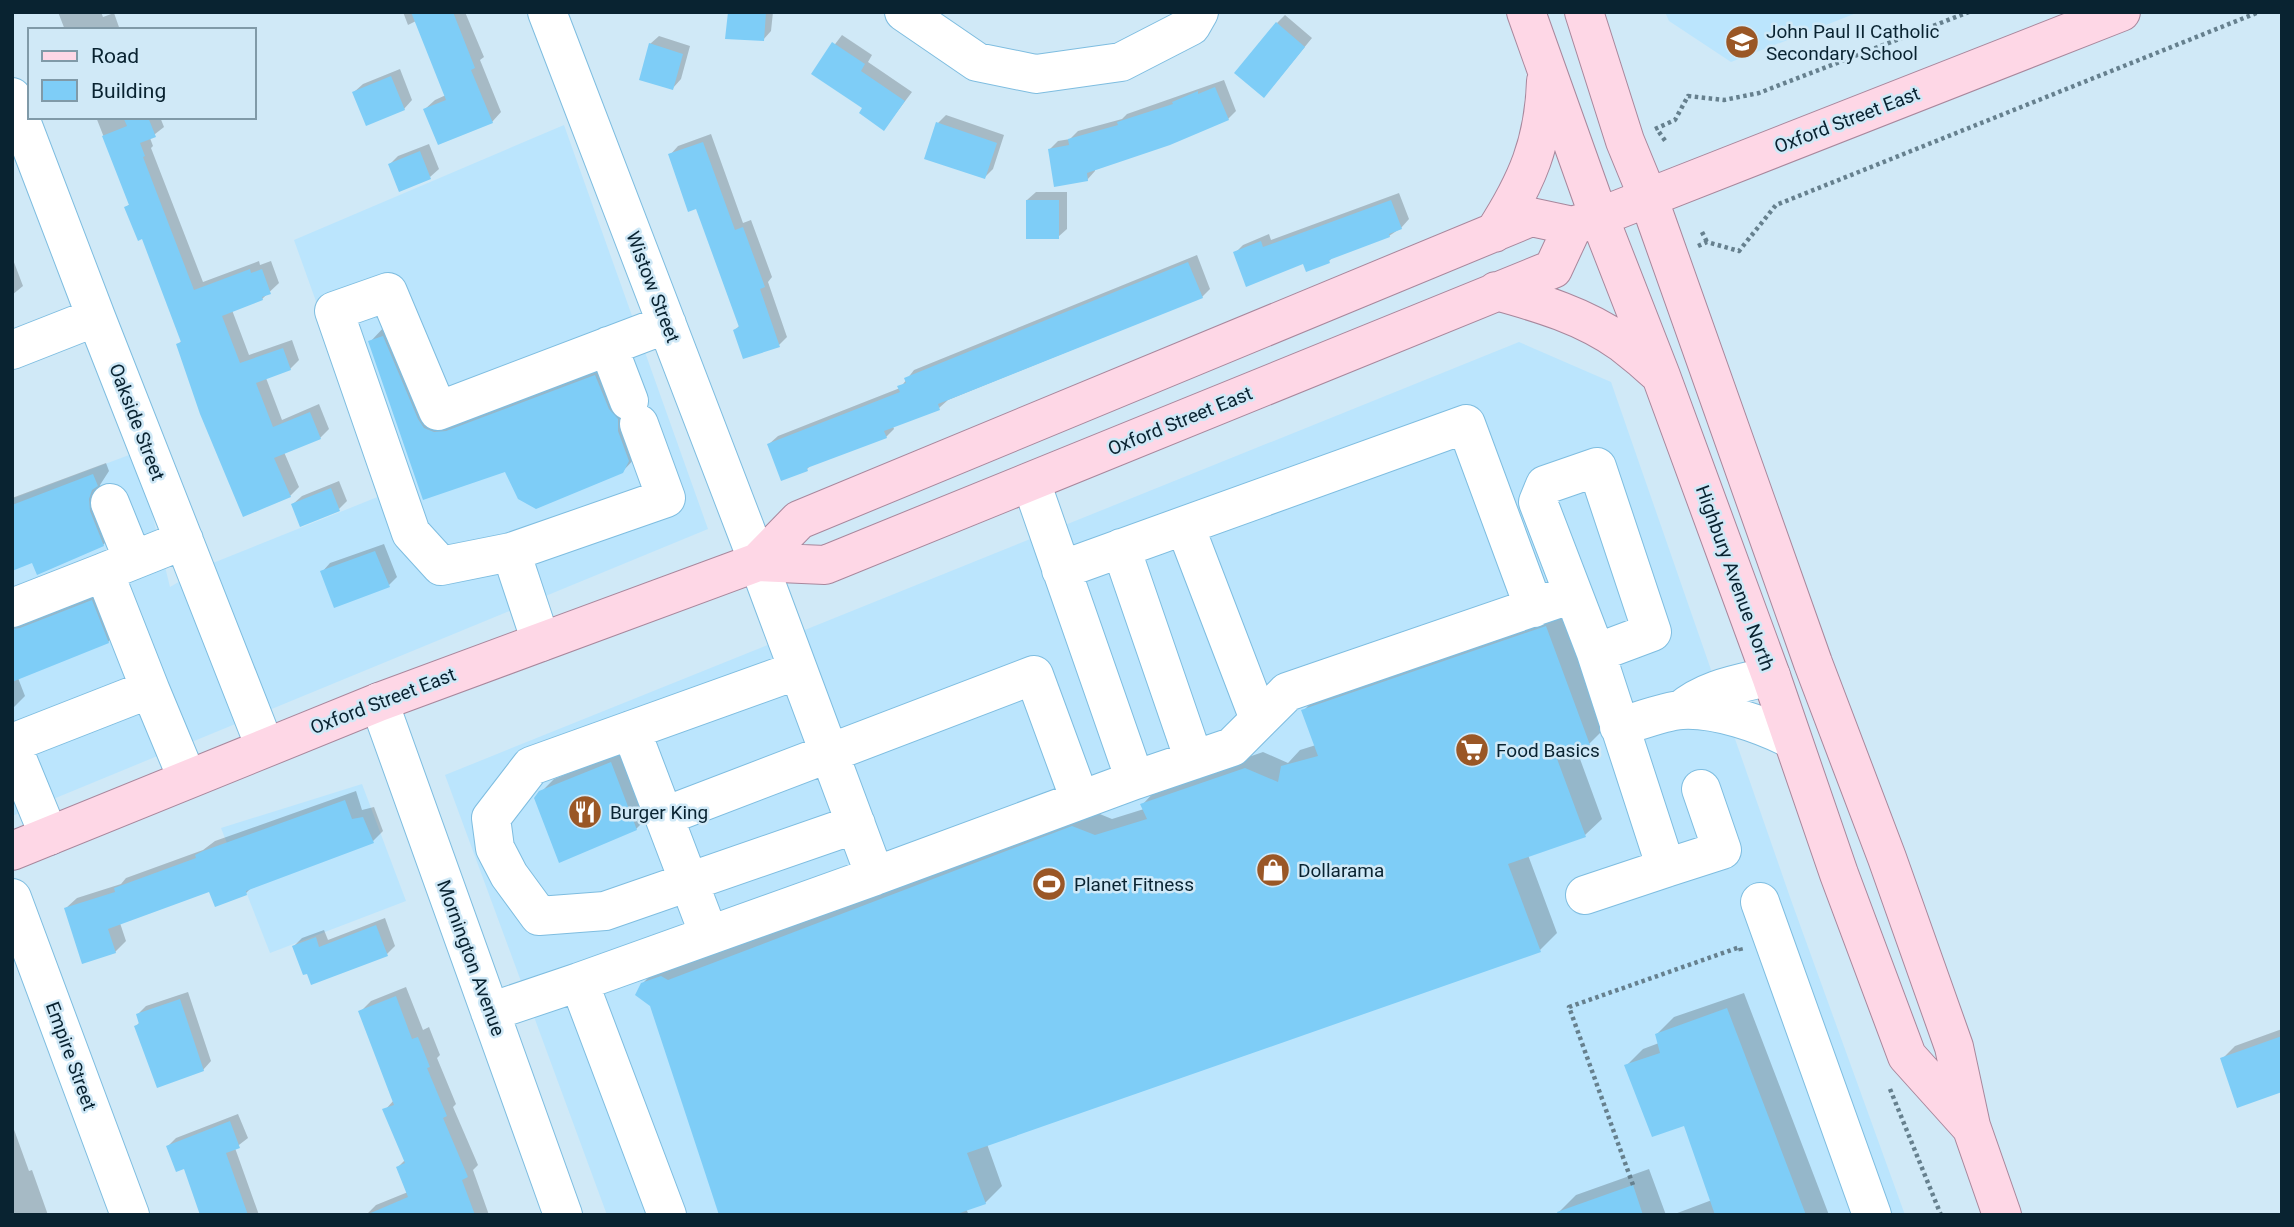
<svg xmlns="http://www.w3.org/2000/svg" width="2294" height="1227" font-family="Roboto,sans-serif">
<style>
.built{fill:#bbe5fd}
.shadow{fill:#0003}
.building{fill:#7ecdf7}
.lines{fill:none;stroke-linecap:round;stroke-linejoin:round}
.minor-casing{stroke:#7ebde0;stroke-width:40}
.major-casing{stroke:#a8879c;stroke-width:40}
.path{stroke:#66808e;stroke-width:4.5;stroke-dasharray:3.5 3.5;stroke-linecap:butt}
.minor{stroke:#fff;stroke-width:38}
.major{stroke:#fed7e6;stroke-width:38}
.labels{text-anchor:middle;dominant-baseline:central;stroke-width:5;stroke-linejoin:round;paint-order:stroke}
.poi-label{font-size:19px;fill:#092331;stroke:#d0e9f7;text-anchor:start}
.street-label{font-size:19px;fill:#092331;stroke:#d0e9f7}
</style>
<rect width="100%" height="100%" fill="#d0e9f7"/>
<!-- built -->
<path class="built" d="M 1665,12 L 1859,12 L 1731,62 L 1669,21 Z
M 564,125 L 708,529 L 12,816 L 12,499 L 137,452 L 170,587 L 208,565 L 385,494 L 294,240 Z
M 1519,342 L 1611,382 L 1791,900 L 1905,1215 L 607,1215 L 445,775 Z
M 362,784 L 406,901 L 270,953 L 221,828 Z"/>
<!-- shadow -->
<path class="shadow" d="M 58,12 L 101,12 L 103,17 L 114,13 L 120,30 L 65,30 Z
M 403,12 L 465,12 L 484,57 L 480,60 L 501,112 L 492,122 L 425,109 L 435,100 L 446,95 L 416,21 L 408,25 Z
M 729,12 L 773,12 L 771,31 L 763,40 Z
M 1285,15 L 1312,38 L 1272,87 L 1277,23 Z
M 842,35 L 872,55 L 868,62 L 912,92 L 884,129 L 865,107 L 813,73 Z
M 659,36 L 690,46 L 681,79 L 673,88 L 650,44 Z
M 400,69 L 412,100 L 404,109 L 354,92 L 363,84 Z
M 1224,80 L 1236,111 L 1228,119 L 1095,168 L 1095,171 L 1087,180 L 1050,149 L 1058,141 L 1070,139 L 1078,131 L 1122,119 L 1127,114 Z
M 946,115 L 1004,135 L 993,169 L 985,177 L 938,123 Z
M 96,117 L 160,117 L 164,127 L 150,138 L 153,146 L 151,148 L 203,282 L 259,261 L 260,265 L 271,261 L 279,283 L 262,299 L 232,310 L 249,355 L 292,340 L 299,360 L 290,369 L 266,378 L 282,420 L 319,404 L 329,429 L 320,438 L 284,452 L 299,487 L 290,496 L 178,345 L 182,340 L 144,237 L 126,207 L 130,204 Z
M 711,134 L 743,223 L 751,220 L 772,277 L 768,282 L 787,337 L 779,345 L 735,330 L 740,325 L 697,207 L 670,155 L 678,146 Z
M 429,144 L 439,169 L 430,177 L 390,164 L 398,156 Z
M 1036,192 L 1067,192 L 1067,229 L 1058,237 L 1027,200 Z
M 1399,193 L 1409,219 L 1401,228 L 1389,236 L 1333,257 L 1329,261 L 1304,262 L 1235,253 L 1243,245 L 1269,234 L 1271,240 Z
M 1197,255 L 1210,289 L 1202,297 L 948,400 L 939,408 L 893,426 L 894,429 L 886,437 L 812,464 L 807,469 L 769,444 L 778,436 L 900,388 L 914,370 Z
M 12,257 L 23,286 L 12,295 Z
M 386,325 L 434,403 L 612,359 L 639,454 L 622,472 L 506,470 L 424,498 L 370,342 Z
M 106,463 L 109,471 L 100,485 L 102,497 L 115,532 L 103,545 L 33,560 L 12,569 L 12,498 Z
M 339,481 L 347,501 L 339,509 L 293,504 L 302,496 Z
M 384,544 L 397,577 L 389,585 L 322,572 L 330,563 Z
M 104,589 L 120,629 L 108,642 L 18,678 L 25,696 L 12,709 L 12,615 Z
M 1562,611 L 1606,727 L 1589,744 L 1576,748 L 1602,819 L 1585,835 L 1528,855 L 1557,933 L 1540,950 L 987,1144 L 1002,1186 L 985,1203 L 966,1209 L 969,1215 L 721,1215 L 651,1005 L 642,984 L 659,967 L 1090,810 L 1112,819 L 1144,809 L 1142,805 L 1158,788 L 1263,752 L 1288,763 L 1300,750 L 1316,745 L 1303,711 L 1320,694 Z
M 624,751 L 649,816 L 636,829 L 541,792 L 554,779 Z
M 356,791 L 362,810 L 374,807 L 383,831 L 373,841 L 252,887 L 246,893 L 210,889 L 120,923 L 126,941 L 115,952 L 66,908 L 77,898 L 121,884 L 126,878 L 203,850 L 215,841 Z
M 385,918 L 395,946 L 387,954 L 294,946 L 302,938 L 324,930 L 328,940 Z
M 406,987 L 423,1030 L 429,1027 L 440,1055 L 437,1058 L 456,1104 L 453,1107 L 478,1165 L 473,1170 L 489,1215 L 366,1215 L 376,1205 L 408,1192 L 398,1167 L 406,1159 L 385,1110 L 394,1100 L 360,1012 L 371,1001 Z
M 188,992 L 211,1061 L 203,1070 L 136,1026 L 140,1022 L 138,1014 L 146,1006 Z
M 1744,993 L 1829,1215 L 1672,1215 L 1712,1200 L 1685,1123 L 1626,1066 L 1643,1049 L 1659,1043 L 1657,1034 L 1674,1017 Z
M 2282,1029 L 2282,1090 L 2222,1059 L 2235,1046 Z
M 238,1114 L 248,1138 L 235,1148 L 259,1215 L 208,1215 L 185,1167 L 168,1146 L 176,1138 Z
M 12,1124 L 29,1171 L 32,1170 L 48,1215 L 12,1215 Z
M 1649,1169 L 1666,1215 L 1560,1215 L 1559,1212 L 1576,1195 Z"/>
<!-- building -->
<path class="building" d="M 411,12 L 453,12 L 475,68 L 471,70 L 493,123 L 438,145 L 423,109 L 446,100 Z
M 728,12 L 766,12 L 764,41 L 725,39 Z
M 1276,22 L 1305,47 L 1264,98 L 1234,73 Z
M 832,42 L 865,64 L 861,71 L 905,101 L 884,131 L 859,113 L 862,108 L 811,74 Z
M 649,43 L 683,54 L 673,90 L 639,80 Z
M 391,76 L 405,110 L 366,126 L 352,92 Z
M 1215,87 L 1229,120 L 1170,145 L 1087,173 L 1088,181 L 1054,187 L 1048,149 L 1069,145 L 1068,139 L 1118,125 L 1117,122 L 1173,104 L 1172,102 L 1198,91 L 1198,94 Z
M 123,117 L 148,117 L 156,137 L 140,143 L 145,156 L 143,157 L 194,290 L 250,269 L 251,273 L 262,269 L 271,294 L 262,297 L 263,300 L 222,316 L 240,363 L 283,348 L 291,370 L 256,383 L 273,427 L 310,412 L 321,439 L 274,458 L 291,497 L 243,517 L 200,414 L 176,344 L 181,342 L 142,239 L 138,241 L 124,207 L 129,205 L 102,136 L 127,126 Z
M 936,122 L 997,143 L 985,179 L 924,159 Z
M 703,142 L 735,230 L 743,227 L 765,287 L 760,289 L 780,347 L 743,359 L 733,330 L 739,327 L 696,209 L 688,212 L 668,154 Z
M 420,151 L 431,179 L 399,192 L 388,164 Z
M 1026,200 L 1059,200 L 1059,239 L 1026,239 Z
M 1391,200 L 1402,229 L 1389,234 L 1390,237 L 1329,260 L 1330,263 L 1306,272 L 1303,264 L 1246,287 L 1233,252 L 1261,241 L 1263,247 Z
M 1188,262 L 1203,298 L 938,404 L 940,410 L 884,431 L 887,438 L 807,468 L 808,471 L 781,481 L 767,444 L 900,392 L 897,386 L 906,383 L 904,378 Z
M 383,336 L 418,419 L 424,428 L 434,432 L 446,431 L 595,375 L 609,409 L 618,419 L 618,431 L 629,461 L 623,473 L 536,509 L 518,499 L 505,472 L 423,500 L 368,341 Z
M 93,474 L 98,486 L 92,490 L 89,499 L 90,511 L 104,546 L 37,575 L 32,563 L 12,571 L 12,505 Z
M 331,488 L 340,511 L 300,527 L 291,504 Z
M 375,551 L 390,587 L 334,608 L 320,571 Z
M 92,600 L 109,643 L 12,682 L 12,629 L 20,628 Z
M 1546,626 L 1590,745 L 1556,756 L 1586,837 L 1508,864 L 1541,952 L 967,1153 L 986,1204 L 954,1215 L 719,1215 L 650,1006 L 635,995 L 641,983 L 661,976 L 668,980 L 1072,826 L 1095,835 L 1147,819 L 1140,804 L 1245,768 L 1278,782 L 1281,766 L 1318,756 L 1301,710 Z
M 611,762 L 637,830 L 559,863 L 534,798 L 539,791 Z
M 345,800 L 352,819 L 363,817 L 374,843 L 246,891 L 247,895 L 215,907 L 209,892 L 108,929 L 116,953 L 82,964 L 64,908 L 115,892 L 114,888 L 196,858 L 195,855 L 203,851 Z
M 376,925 L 388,956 L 311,985 L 307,974 L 303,975 L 292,946 L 316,937 L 319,947 Z
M 396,996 L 412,1039 L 418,1037 L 430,1067 L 427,1068 L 447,1116 L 443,1118 L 468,1177 L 462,1180 L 475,1215 L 366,1215 L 408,1197 L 396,1167 L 405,1163 L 382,1109 L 394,1105 L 358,1011 Z
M 180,999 L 204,1071 L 157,1088 L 134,1026 L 139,1024 L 136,1014 Z
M 1727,1008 L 1806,1215 L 1715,1215 L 1684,1126 L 1652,1137 L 1624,1065 L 1660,1053 L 1655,1034 Z
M 2282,1036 L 2282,1092 L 2237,1108 L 2220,1058 Z
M 230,1121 L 240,1148 L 226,1153 L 248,1215 L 200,1215 L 184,1169 L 176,1172 L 166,1146 Z
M 1633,1185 L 1643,1215 L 1558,1215 L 1557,1212 Z"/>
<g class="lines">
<!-- minor casing -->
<g class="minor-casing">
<path id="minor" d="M 547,12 L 758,562 L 875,876 L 579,982
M 904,12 L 977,62 L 1036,74 L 1121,62 L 1191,26 L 1199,12
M 12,97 L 96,317 L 265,747
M 608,346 L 629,401
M 12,350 L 96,317
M 1031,482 L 1135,780 L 1232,747 L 1287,692 L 1572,594
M 110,503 L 133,560
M 1185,526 L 1259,719
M 1121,548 L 1194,760
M 511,552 L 441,566 L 411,533 L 334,311 L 388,292 L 438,411 L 667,324
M 1061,570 L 1466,424 L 1534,608
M 12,608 L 104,572
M 541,642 L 511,552 L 666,498 L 639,424
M 798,670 L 531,766 L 491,818 L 495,848 L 509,875 L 539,916 L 605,911 L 856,824
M 150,689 L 104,572 L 184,540
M 379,702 L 563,1215
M 1681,710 C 1707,688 1739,684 1771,676
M 1619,727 C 1637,722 1664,711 1682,710 C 1716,708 1761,724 1791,739
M 631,730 L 709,935
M 12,743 L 150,689 L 187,778
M 12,746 L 49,836
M 665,816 L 1034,675 L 1080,800
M 1666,868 L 1722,850 L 1701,789
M 875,876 L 1135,780
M 1585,895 L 1666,868 L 1596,653 L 1538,502 L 1545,485 L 1597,467 L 1652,632 L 1596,653
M 12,898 L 130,1215
M 1760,902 L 1872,1215
M 490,1012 L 579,982 L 667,1215"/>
</g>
<!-- major casing -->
<g class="major-casing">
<path id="major" d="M 1526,12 L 1599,217 L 1661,376 L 1771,676 L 1839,874 L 1907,1056 L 1969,1125
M 1584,12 L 1625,141 L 1648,197 L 1813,663 L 1887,858 L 1954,1047 L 1971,1126 L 2002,1215
M 1494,233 C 1527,182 1544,142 1546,81
M 1496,291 C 1540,303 1584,316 1622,343 C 1635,353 1648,364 1660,375
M 758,562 L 799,520 L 1531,217 L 1573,226 L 1599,217 L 2121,12
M 12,851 L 379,702 L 758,562 L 825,565 L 1553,269 L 1573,226"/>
</g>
<!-- path -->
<path class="path" d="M 1655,129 L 1675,120 L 1688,96 L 1724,100 L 1759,93 L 1969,12
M 1659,132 L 1666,142
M 1702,232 L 1707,242
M 1698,246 L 1707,242 L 1739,251 L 1776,205 L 2259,12
M 1890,1089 L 1941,1215
M 1633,1185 L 1569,1007 L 1740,947 L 1741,951"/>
<!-- minor -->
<use href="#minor" class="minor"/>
<!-- major -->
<use href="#major" class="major"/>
</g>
<!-- icons -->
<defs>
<g id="school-disc" transform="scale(1.75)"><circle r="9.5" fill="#9a5726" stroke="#d0e9f7"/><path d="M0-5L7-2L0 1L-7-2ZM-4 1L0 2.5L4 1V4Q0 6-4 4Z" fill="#fff"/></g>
<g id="supermarket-disc" transform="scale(1.75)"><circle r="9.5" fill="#9a5726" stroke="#d0e9f7"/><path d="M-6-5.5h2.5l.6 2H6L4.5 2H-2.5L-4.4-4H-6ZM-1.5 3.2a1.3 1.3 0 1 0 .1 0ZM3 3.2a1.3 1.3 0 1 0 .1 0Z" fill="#fff"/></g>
<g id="restaurant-disc" transform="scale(1.75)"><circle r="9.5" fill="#9a5726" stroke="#d0e9f7"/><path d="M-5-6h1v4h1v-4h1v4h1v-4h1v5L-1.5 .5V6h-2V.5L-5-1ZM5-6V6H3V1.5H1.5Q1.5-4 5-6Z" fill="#fff"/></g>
<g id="shop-disc" transform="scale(1.75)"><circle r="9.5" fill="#9a5726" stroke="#d0e9f7"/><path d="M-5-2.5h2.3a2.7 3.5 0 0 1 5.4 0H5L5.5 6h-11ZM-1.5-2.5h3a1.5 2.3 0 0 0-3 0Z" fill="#fff"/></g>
<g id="stadium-disc" transform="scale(1.75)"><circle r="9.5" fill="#9a5726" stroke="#d0e9f7"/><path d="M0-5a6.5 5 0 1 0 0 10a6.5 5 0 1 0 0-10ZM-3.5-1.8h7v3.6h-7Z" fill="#fff"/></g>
</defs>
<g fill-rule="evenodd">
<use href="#school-disc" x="1742" y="42"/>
<use href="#supermarket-disc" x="1472" y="750"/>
<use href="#restaurant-disc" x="585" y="812"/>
<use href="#shop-disc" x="1273" y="870"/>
<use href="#stadium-disc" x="1049" y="884"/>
</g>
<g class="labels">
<!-- poi labels -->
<g class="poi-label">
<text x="1766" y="31">John Paul II Catholic<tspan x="1766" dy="22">Secondary School</tspan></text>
<text x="1496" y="750">Food Basics</text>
<text x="610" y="812">Burger King</text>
<text x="1298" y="870">Dollarama</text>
<text x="1074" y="884">Planet Fitness</text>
</g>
<!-- street labels -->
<g class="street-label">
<text transform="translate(1847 120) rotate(-21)">Oxford Street East</text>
<text transform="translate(653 287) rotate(69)">Wistow Street</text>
<text transform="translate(1180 421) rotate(-22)">Oxford Street East</text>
<text transform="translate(137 422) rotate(69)">Oakside Street</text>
<text transform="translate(1735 578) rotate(70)">Highbury Avenue North</text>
<text transform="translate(383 701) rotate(-21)">Oxford Street East</text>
<text transform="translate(471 958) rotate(70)">Mornington Avenue</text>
<text transform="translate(71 1056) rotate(70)">Empire Street</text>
</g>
</g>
<!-- border -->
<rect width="2294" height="1227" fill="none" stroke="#092331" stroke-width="28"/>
<!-- legend -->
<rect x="28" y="28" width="228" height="91" fill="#d0e9f7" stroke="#809aa8" stroke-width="2"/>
<rect x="42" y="51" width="35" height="10" fill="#fed7e6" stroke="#809aa8" stroke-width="2"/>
<text x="91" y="63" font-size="21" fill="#092331">Road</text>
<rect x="42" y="80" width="35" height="21" fill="#7ecdf7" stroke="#809aa8" stroke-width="2"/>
<text x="91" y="98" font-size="21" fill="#092331">Building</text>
</svg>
